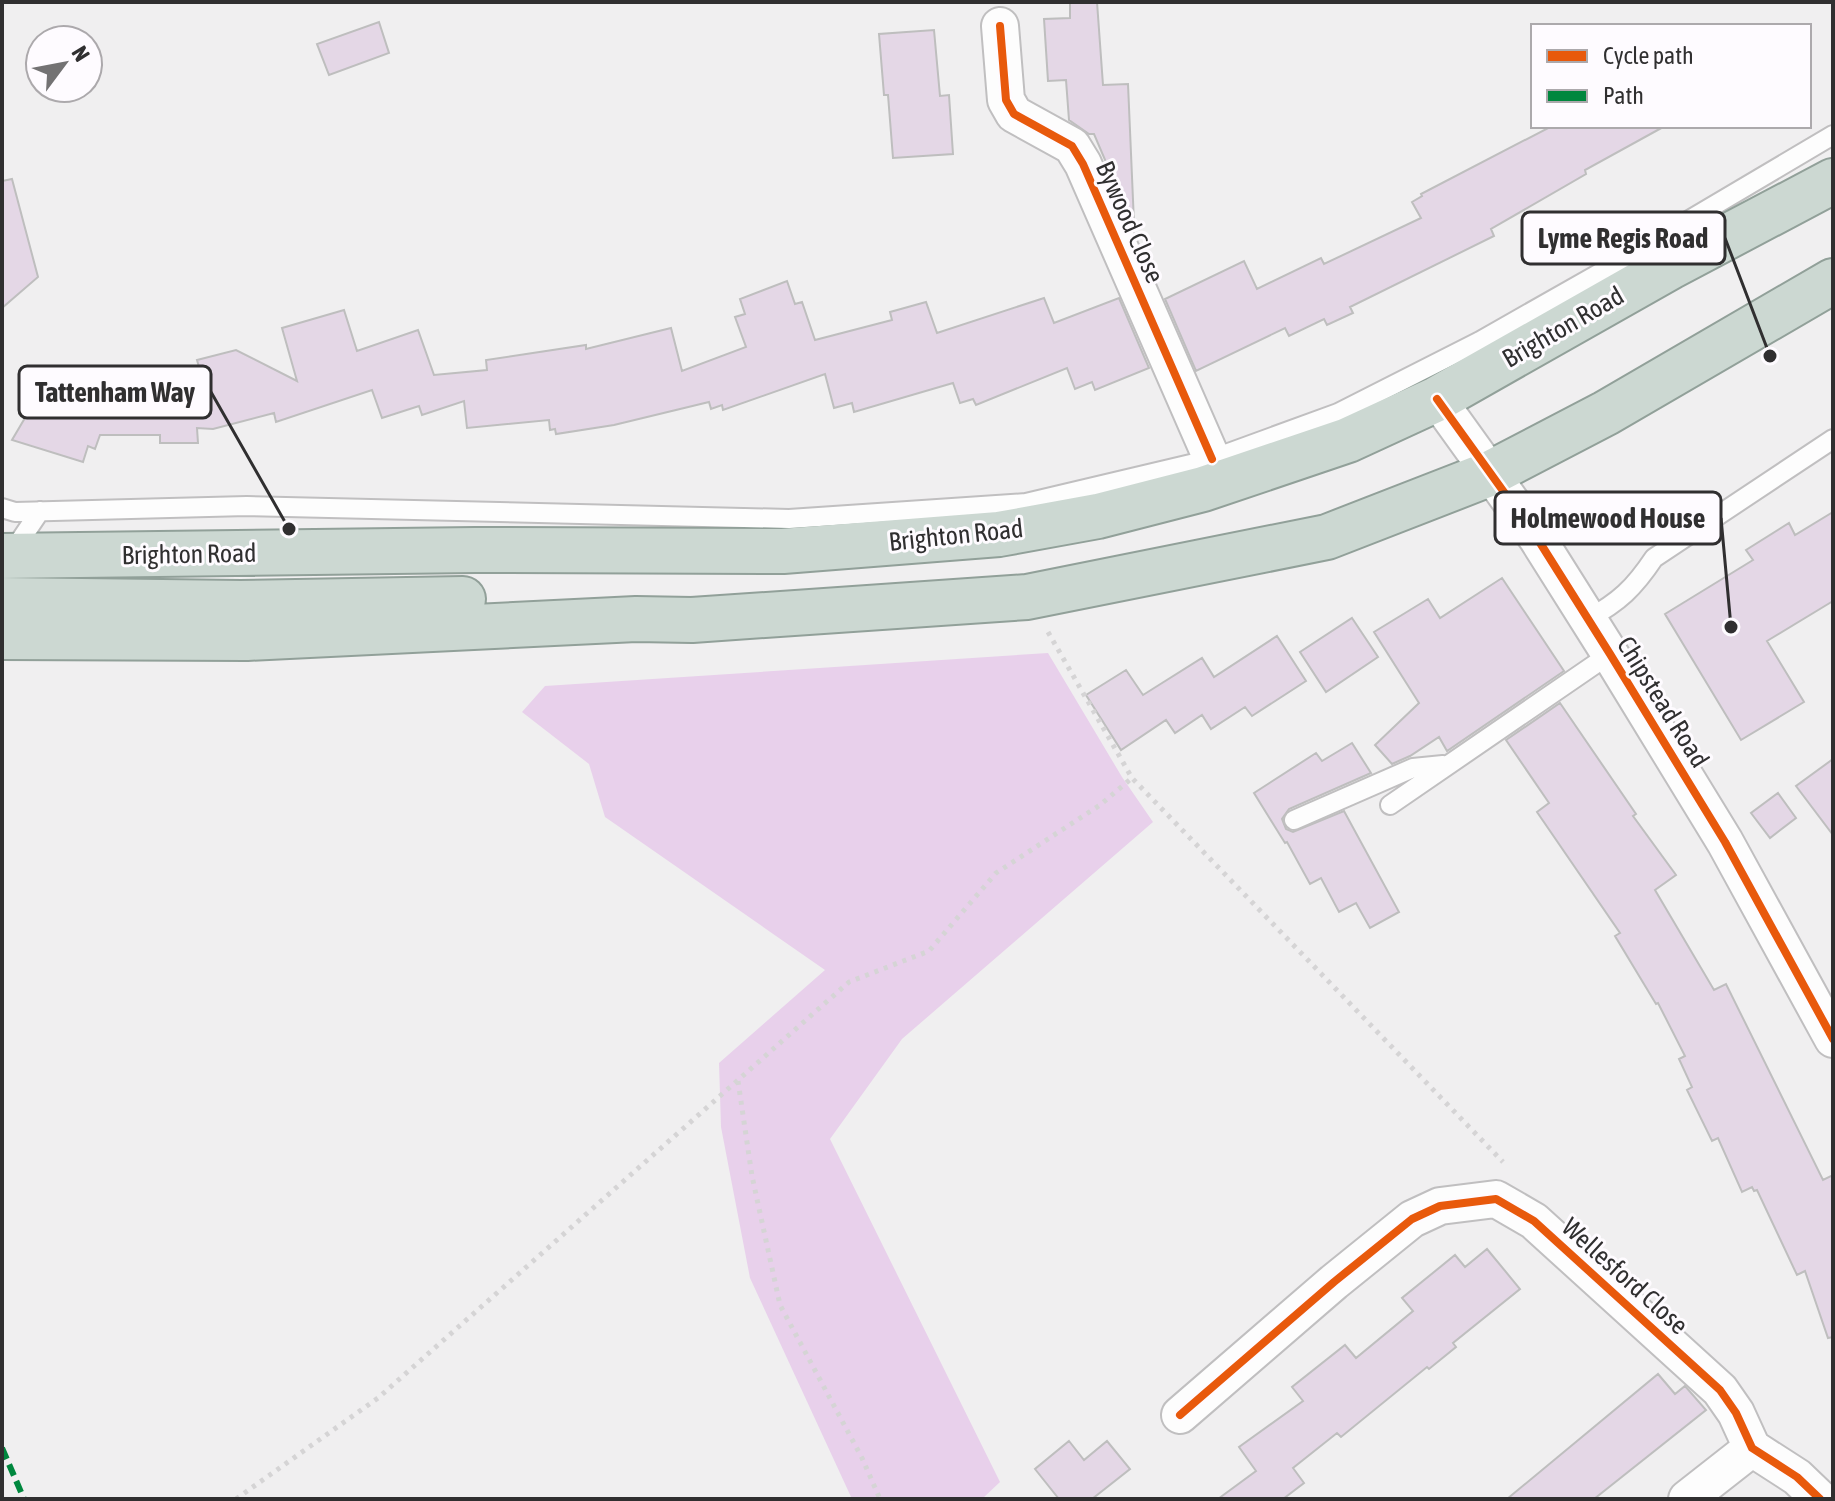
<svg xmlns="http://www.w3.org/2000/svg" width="1835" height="1501" font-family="'Asap Condensed',sans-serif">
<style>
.green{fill:#e8d0eb}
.building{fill:#e4d7e6;stroke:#bebebe;stroke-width:2}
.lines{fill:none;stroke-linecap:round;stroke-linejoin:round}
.service-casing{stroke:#c0bfc0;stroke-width:22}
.minor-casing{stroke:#c0bfc0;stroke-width:40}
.trunk-casing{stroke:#91a099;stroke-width:48}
.path{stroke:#d5d4d5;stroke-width:5;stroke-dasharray:4 6;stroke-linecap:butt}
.service{stroke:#fdfdfd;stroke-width:18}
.minor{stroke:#fdfdfd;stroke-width:36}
.trunk{stroke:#ccd8d2;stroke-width:44}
.quiet{stroke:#00873e;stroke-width:6;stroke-dasharray:12 6;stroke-linecap:butt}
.cycleway-casing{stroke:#fefbff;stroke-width:13}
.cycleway{stroke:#e8590c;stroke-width:8}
.labels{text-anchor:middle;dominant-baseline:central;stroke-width:6;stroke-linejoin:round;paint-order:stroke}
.street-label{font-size:26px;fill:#302f30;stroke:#fefbff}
.leader{fill:none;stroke:#302f30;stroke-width:3}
.callout-dot{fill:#302f30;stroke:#fefbff;stroke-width:3}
.callout{fill:#fefbff;stroke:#302f30;stroke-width:3}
.callout-label{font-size:28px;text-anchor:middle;font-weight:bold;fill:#302f30}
</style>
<rect width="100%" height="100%" fill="#f0eff0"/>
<!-- green -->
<path class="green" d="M 1048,653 L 1122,777 L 1153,822 L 902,1039 L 830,1139 L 1000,1482 L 982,1499 L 852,1499 L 750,1278 L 721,1127 L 719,1063 L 825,970 L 605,817 L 589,764 L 522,712 L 545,686 Z"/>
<!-- building -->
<path class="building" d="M 1070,2 L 1097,2 L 1103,85 L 1128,84 L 1134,223 L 1132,223 L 1094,134 L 1089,134 L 1069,120 L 1066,80 L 1048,81 L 1044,19 L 1070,18 Z
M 379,22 L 389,53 L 329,75 L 317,44 Z
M 934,30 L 940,96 L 949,95 L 953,154 L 893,158 L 888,95 L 884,95 L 879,34 Z
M 1552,126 L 1665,126 L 1585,170 L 1586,174 L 1491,229 L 1494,236 L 1350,307 L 1353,313 L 1327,325 L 1324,319 L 1289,336 L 1285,328 L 1196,371 L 1165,299 L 1244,261 L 1257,289 L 1321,258 L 1324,264 L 1421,218 L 1412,202 L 1422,196 L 1421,194 Z
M 12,179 L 38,277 L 2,308 L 2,181 Z
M 787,281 L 795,304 L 802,302 L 815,340 L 892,320 L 890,312 L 926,302 L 937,333 L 1044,298 L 1054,323 L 1119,298 L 1149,368 L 1095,390 L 1092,382 L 1075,389 L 1067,368 L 976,405 L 973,399 L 960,403 L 953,383 L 854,412 L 852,403 L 834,408 L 825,374 L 723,410 L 722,405 L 711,409 L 709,402 L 614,425 L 556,434 L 555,429 L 550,430 L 549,420 L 467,428 L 464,401 L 422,415 L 419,406 L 382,418 L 372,390 L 276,422 L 274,413 L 213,429 L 197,428 L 198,443 L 160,443 L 160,435 L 100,435 L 95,449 L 88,446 L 83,462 L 12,440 L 45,384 L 69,391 L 71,388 L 116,406 L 116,368 L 199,367 L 197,360 L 236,350 L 297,381 L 282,328 L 344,310 L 357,351 L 418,330 L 434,375 L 487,370 L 486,360 L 586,345 L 586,349 L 671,328 L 682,371 L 746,347 L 735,317 L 745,314 L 740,299 Z
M 1833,512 L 1833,601 L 1767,641 L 1804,702 L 1741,740 L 1665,614 L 1753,560 L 1746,550 L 1789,523 L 1795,535 Z
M 1502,578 L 1564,671 L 1447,751 L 1439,737 L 1410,756 L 1392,764 L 1375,745 L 1419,703 L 1374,632 L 1428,599 L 1440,618 Z
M 1352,618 L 1378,657 L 1326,692 L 1300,652 Z
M 1277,636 L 1306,681 L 1252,716 L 1245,707 L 1211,729 L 1202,715 L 1175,733 L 1166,720 L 1121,750 L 1086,695 L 1126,670 L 1143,695 L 1202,658 L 1214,677 Z
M 1560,703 L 1636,814 L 1633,816 L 1676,875 L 1655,890 L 1714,990 L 1726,984 L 1823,1180 L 1833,1175 L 1833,1337 L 1828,1338 L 1805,1271 L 1797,1275 L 1757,1190 L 1754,1191 L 1752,1187 L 1742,1192 L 1718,1138 L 1712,1141 L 1687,1090 L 1692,1087 L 1679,1059 L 1685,1056 L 1658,1003 L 1656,1004 L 1615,936 L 1620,933 L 1537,812 L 1549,803 L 1506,740 Z
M 1352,743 L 1371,773 L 1289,809 L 1282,819 L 1286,829 L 1293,832 L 1344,811 L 1399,912 L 1370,928 L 1356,903 L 1339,912 L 1321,878 L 1310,884 L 1287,842 L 1285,843 L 1254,793 L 1316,753 L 1322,761 Z
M 1833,759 L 1833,835 L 1796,786 Z
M 1778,793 L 1796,818 L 1770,838 L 1751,813 Z
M 1487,1249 L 1520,1289 L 1453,1343 L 1456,1347 L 1429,1369 L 1427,1367 L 1341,1437 L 1337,1433 L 1293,1468 L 1304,1483 L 1283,1499 L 1218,1499 L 1256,1471 L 1239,1447 L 1303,1401 L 1292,1387 L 1345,1345 L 1356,1358 L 1413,1311 L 1402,1298 L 1455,1255 L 1465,1267 Z
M 1658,1374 L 1675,1394 L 1685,1386 L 1706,1410 L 1594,1499 L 1507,1499 Z
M 1069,1441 L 1084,1460 L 1107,1441 L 1130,1469 L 1092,1499 L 1059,1499 L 1035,1469 Z"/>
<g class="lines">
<!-- service casing -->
<g class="service-casing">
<path id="service" d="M 2,508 L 15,512 L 247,506 L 789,519 L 1026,503 L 1212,459 L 1338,413 L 1480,341 L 1598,274 L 1833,135
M 11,554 L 40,511
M 1588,619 C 1619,602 1634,588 1654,558 L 1833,439
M 1390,805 L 1610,654
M 1294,820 L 1413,768 L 1443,765"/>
</g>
<!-- minor casing -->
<g class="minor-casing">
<path id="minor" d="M 1000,26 L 1006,100 L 1014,114 L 1072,146 L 1083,164 L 1212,459
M 1437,399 L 1537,538 L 1610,654 L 1725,842 L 1833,1039
M 1180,1415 L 1334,1282 L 1412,1219 L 1440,1206 L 1496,1199 L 1534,1221 L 1720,1390 L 1736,1413 L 1752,1448 L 1797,1477 L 1820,1499
M 1687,1499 L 1752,1448"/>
</g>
<!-- trunk casing -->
<g class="trunk-casing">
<path id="trunk" d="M 2,556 L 475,550 L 783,551 L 999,534 L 1098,516 L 1203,489 L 1348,440 L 1437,399 L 1670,267 L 1833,181
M 2,600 L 241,603 L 463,599
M 2,637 L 247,638 L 636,619 L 692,620 L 1027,597 L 1327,537 L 1489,474 L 1606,413 L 1833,281"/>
</g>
<!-- path -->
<path class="path" d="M 1048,632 L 1132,778 L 1503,1162
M 738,1081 L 752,1176 L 780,1305 L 862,1458 L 880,1499
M 236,1499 L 378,1398 L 849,982 L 929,951 L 996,873 L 1100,805 L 1132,778"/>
<!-- service -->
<use href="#service" class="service"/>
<!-- minor -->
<use href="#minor" class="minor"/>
<!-- trunk -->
<use href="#trunk" class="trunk"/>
<!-- quiet -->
<path class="quiet" d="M 2,1448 L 24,1499"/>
<!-- cycleway casing -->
<g class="cycleway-casing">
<path id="cycleway" d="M 1000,26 L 1006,100 L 1014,114 L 1072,146 L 1083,164 L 1212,459
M 1437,399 L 1537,538 L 1610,654 L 1725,842 L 1833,1039
M 1180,1415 L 1334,1282 L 1412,1219 L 1440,1206 L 1496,1199 L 1534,1221 L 1720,1390 L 1736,1413 L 1752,1448 L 1797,1477 L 1820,1499"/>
</g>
<!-- cycleway -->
<use href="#cycleway" class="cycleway"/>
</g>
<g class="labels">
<!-- street labels -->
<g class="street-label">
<text transform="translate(1130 222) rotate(66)">Bywood Close</text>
<text transform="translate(1563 327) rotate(-30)">Brighton Road</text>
<text transform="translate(956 535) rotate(-6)">Brighton Road</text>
<text transform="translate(189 554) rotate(-1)">Brighton Road</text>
<text transform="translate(1663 702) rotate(58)">Chipstead Road</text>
<text transform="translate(1625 1276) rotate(42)">Wellesford Close</text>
</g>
</g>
<!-- callouts -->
<path class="leader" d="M1770 356L1725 238M289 529L211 392M1731 627L1721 518"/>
<g class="callout-dot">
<circle cx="1770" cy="356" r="8"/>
<circle cx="289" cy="529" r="8"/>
<circle cx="1731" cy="627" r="8"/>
</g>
<g class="callout">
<rect x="1522" y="212" width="203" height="52" rx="8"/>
<rect x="19" y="366" width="192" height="52" rx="8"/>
<rect x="1495" y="492" width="226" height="52" rx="8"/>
</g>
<g class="callout-label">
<text x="1623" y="248">Lyme Regis Road</text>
<text x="115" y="402">Tattenham Way</text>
<text x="1608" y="528">Holmewood House</text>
</g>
<!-- border -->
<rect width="1835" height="1501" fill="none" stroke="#302f30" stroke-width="8"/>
<!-- legend -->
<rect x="1531" y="24" width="280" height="104" fill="#fefbff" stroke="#aca9ac" stroke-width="2"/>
<rect x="1547" y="50" width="40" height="12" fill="#e8590c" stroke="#aca9ac" stroke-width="2"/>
<text x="1603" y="64" font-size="24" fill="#302f30">Cycle path</text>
<rect x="1547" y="90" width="40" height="12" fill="#00873e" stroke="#aca9ac" stroke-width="2"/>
<text x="1603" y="104" font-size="24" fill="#302f30">Path</text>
<!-- north arrow -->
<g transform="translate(64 64) rotate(58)"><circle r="38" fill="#fefbff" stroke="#aca9ac" stroke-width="2"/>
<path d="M0-6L14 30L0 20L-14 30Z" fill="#737273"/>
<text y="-12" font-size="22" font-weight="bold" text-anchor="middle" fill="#302f30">N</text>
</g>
</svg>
